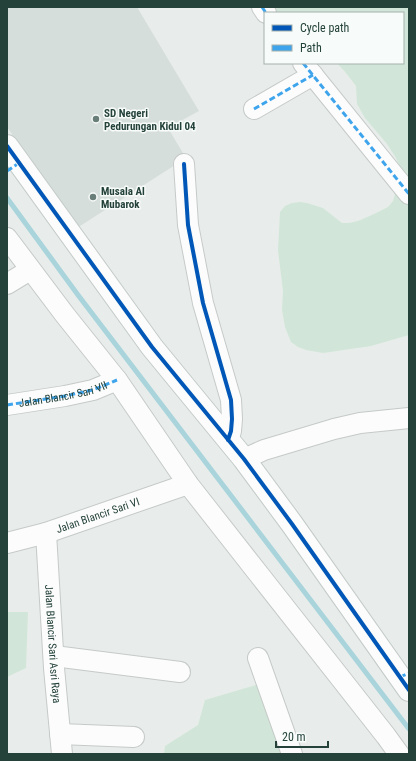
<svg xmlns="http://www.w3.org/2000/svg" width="416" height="761" font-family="'Roboto Condensed',sans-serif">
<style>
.built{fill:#d6dedb}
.green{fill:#d1e6d8}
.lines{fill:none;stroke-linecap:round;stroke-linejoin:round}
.stream{stroke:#a9d4db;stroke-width:5}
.street-casing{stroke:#c5cac8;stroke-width:22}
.secondary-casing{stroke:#c3cbc8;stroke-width:24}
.street{stroke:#fcfcfc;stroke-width:20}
.secondary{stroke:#fcfcfc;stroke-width:22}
.quiet{stroke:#3ea4ec;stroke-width:3;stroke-dasharray:6 3;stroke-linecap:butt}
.cycleway-casing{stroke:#f7fbf9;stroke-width:6}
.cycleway{stroke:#0057b8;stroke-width:4}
.poi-dot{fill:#697e78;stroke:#f7fbf9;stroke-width:1.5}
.labels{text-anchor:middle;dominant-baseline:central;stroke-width:3;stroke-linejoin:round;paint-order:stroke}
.poi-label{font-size:11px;font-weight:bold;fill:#24423a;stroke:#f7fbf9;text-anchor:start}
.street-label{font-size:11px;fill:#24423a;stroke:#f7fbf9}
</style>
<rect width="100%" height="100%" fill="#e8edeb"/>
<!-- built -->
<path class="built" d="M 7,7 L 137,7 L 199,111 L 168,128 L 186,158 L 77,228 L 7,127 Z"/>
<!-- green -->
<path class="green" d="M 266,7 L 409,7 L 409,335 L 371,346 L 323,353 L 306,350 L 298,347 L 291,342 L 285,327 L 282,310 L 283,291 L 278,251 L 280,212 L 285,206 L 292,203 L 300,202 L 307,203 L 323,208 L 342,223 L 349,223 L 358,221 L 374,214 L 388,207 L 393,201 L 401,173 L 399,165 L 396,158 L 387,144 L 365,118 L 357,104 L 356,86 L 346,73 L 337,63 L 403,63 L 403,13 L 270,13 Z
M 7,612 L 28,612 L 26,668 L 7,677 Z
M 259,684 L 282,754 L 164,754 L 165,746 L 198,725 L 205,700 Z"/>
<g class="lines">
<!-- stream -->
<path class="stream" d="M 7,198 L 78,295 L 409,729"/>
<!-- street casing -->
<g class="street-casing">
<g id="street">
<path d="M 262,7 L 266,13"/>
<path d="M 303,63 L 409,194"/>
<path d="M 254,109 L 313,75"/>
<path d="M 184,164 L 188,225 L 203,303 L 231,400 L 232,419 L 231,431 L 228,440"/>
<path d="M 7,238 L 65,315 L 117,380 L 188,484 L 261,577 L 386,736 L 399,754"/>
<path d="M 7,284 L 30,270"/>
<path d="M 7,405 L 65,396 L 93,390 L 117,380"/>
<path d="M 244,459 L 264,450 L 334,429 L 360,423 L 409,418"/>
<path id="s1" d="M 46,533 L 54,668 L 62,754"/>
<path id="s2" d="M 7,543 L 46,533 L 188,484"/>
<path d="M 54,656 L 180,672"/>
<path d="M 258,658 L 292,754"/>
<path d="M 60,734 L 134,737"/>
</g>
</g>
<!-- secondary casing -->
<g class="secondary-casing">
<path id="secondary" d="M 7,146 L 152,347 L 244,459 L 292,524 L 409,690"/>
</g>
<!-- street -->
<use href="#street" class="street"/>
<!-- secondary -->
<use href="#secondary" class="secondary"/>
<!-- quiet -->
<g class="quiet">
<path d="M 262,7 L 266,13"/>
<path d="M 303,63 L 409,194"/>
<path d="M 254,109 L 313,75"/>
<path d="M 7,171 L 19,163"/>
<path id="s3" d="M 7,405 L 65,396 L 93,390 L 117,380"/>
<path d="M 400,677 L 409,673"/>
</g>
<!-- cycleway casing -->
<g class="cycleway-casing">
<path id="cycleway" d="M 7,146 L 152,347 L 244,459 L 292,524 L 409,690
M 184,164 L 188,225 L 203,303 L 231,400 L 232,419 L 231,431 L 228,440"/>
</g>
<!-- cycleway -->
<use href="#cycleway" class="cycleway"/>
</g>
<!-- markers -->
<g class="poi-dot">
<circle cx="96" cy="119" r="4"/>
<circle cx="93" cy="197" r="4"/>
</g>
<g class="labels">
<!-- poi labels -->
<g class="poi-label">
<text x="104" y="113">SD Negeri<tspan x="104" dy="13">Pedurungan Kidul 04</tspan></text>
<text x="101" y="191">Musala Al<tspan x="101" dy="13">Mubarok</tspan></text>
</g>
<!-- street labels -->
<g class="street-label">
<text stroke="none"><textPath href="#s3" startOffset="57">Jalan Blancir Sari VII</textPath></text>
<text stroke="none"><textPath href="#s2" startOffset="95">Jalan Blancir Sari VI</textPath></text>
<text stroke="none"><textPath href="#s1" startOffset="111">Jalan Blancir Sari Asri Raya</textPath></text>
</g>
</g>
<!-- border -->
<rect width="416" height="761" fill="none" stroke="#24423a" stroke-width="16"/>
<!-- legend -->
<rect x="264" y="12" width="140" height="52" fill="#f7fbf9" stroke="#a3b1ad"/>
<rect x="272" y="25" width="20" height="6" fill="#0057b8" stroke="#a3b1ad"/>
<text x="300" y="32" font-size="12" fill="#24423a">Cycle path</text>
<rect x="272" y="45" width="20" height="6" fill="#3ea4ec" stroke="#a3b1ad"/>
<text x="300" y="52" font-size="12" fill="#24423a">Path</text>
<!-- scale -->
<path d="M276 741v6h52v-6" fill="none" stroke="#24423a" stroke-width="2"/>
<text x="282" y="741" font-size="12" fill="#24423a" stroke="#f7fbf9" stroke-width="3" paint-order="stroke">20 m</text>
</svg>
